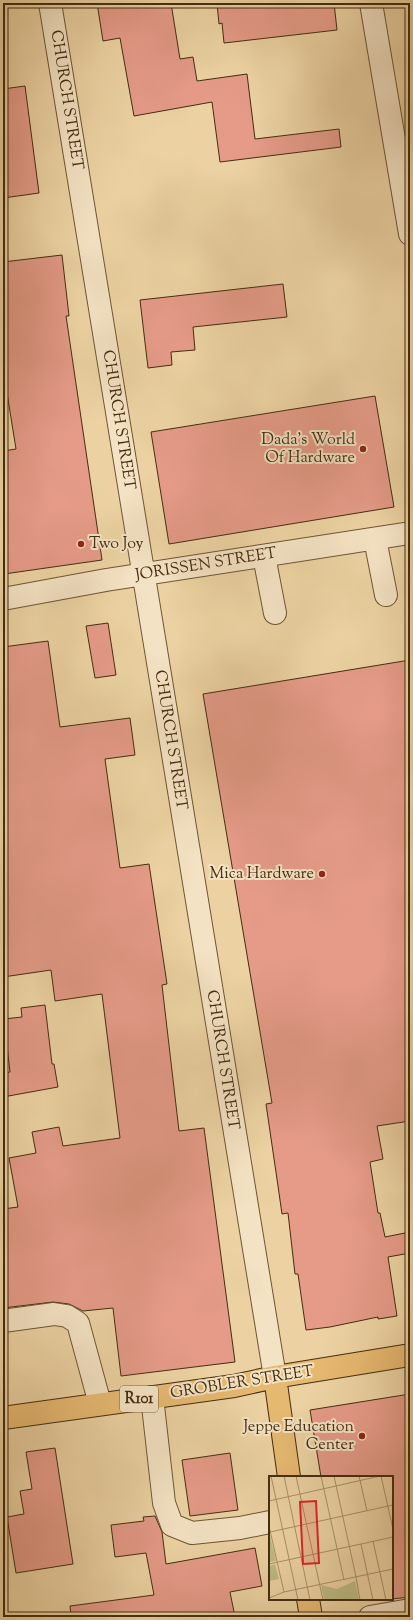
<svg xmlns="http://www.w3.org/2000/svg" width="413" height="1620" font-family="'Sorts Mill Goudy',serif">
<style>
.building{fill:#e59b88;stroke:#442d10}
.lines{fill:none;stroke-linecap:round;stroke-linejoin:round}
.minor-casing{stroke:#6e5634;stroke-width:24}
.major-casing{stroke:#442d10;stroke-width:24}
.minor{stroke:#f3e2c3;stroke-width:22}
.major{stroke:#e6b971;stroke-width:22}
.poi-dot{fill:#8f2418;stroke:#f3e2c3;stroke-width:1.5}
.labels{text-anchor:middle;dominant-baseline:central;stroke-width:4;stroke-linejoin:round;paint-order:stroke}
.shield{fill:#f3e2c3;stroke:#786346;stroke-width:1}
.shield-label{font-size:15px;font-weight:bold;fill:#442d10}
.street-label{font-size:16px;fill:#442d10;stroke:#f3e2c3}
.poi-label{font-size:16px;fill:#442d10;stroke:#f3e2c3;text-anchor:end}
.inset-road{fill:none;stroke:#a99068;stroke-width:1}
.view{fill:#d62828;fill-opacity:0.15;stroke:#d62828;stroke-width:2}
.inset-edge{fill:none;stroke:#442d10;stroke-width:2}
</style>
<rect width="100%" height="100%" fill="#ecd2a2"/>
<filter id="stains"><feTurbulence type="fractalNoise" baseFrequency=".005" numOctaves="4"/><feColorMatrix values="0 0 0 0 .2 0 0 0 0 .09 0 0 0 0 .02 0 0 0 .5 -.17"/></filter>
<radialGradient id="worn" r=".72"><stop offset=".6" stop-color="#630" stop-opacity="0"/><stop offset="1" stop-color="#630" stop-opacity=".3"/></radialGradient>
<!-- building -->
<path class="building" d="M 97,3 L 171,3 L 180,59 L 193,57 L 197,81 L 247,74 L 255,139 L 339,129 L 341,147 L 220,162 L 212,102 L 134,116 L 120,38 L 103,41 Z
M 217,3 L 334,3 L 337,30 L 224,43 L 222,23 L 219,24 Z
M 25,86 L 39,193 L 3,198 L 3,89 Z
M 62,255 L 69,316 L 66,316 L 102,560 L 4,574 L 3,564 L 3,451 L 16,449 L 3,368 L 3,262 Z
M 283,284 L 287,317 L 193,327 L 195,350 L 171,352 L 172,365 L 148,368 L 140,300 Z
M 375,396 L 394,507 L 169,544 L 151,432 Z
M 108,623 L 116,675 L 95,678 L 86,626 Z
M 48,641 L 60,727 L 130,718 L 135,755 L 105,759 L 120,868 L 149,864 L 167,984 L 162,985 L 179,1131 L 204,1128 L 235,1362 L 121,1376 L 113,1308 L 83,1311 L 69,1304 L 53,1302 L 3,1308 L 3,1209 L 18,1207 L 9,1158 L 36,1153 L 32,1132 L 59,1127 L 63,1146 L 120,1138 L 102,994 L 55,1001 L 51,970 L 3,977 L 3,647 Z
M 410,660 L 410,1121 L 377,1126 L 383,1159 L 370,1162 L 378,1213 L 380,1213 L 385,1237 L 410,1232 L 410,1253 L 388,1257 L 397,1316 L 378,1319 L 378,1317 L 330,1327 L 306,1330 L 298,1274 L 295,1274 L 288,1213 L 282,1214 L 278,1186 L 266,1104 L 272,1103 L 203,694 Z
M 45,1005 L 52,1064 L 54,1064 L 58,1087 L 3,1097 L 3,1073 L 10,1072 L 4,1019 L 22,1017 L 21,1008 Z
M 410,1394 L 410,1597 L 392,1599 L 392,1477 L 321,1477 L 310,1410 Z
M 55,1448 L 73,1564 L 16,1573 L 7,1517 L 24,1514 L 20,1491 L 32,1489 L 26,1452 Z
M 230,1453 L 238,1510 L 190,1516 L 182,1460 Z
M 155,1516 L 162,1532 L 166,1564 L 255,1548 L 262,1586 L 230,1592 L 235,1617 L 71,1617 L 70,1606 L 154,1595 L 146,1553 L 115,1557 L 111,1525 L 144,1521 L 143,1517 Z"/>
<g class="lines">
<!-- minor casing -->
<g class="minor-casing">
<path id="minor" d="M 50,3 L 275,1377
M 371,3 L 410,234
M 375,539 L 386,595
M 264,556 L 275,613
M 3,599 L 106,580 L 410,533
M 3,1321 L 54,1314 L 67,1316 L 78,1323 L 100,1404
M 152,1397 L 164,1503 L 172,1525 L 192,1533 L 240,1528 L 270,1522
M 370,1617 L 410,1610"/>
</g>
<!-- major casing -->
<g class="major-casing">
<path id="major" d="M 275,1377 L 289,1477
M 3,1418 L 234,1386 L 275,1377 L 410,1355
M 308,1599 L 311,1617"/>
</g>
<!-- minor -->
<use href="#minor" class="minor"/>
<!-- major -->
<use href="#major" class="major"/>
</g>
<!-- markers -->
<g class="poi-dot">
<circle cx="363" cy="449" r="4"/>
<circle cx="81" cy="544" r="4"/>
<circle cx="322" cy="874" r="4"/>
<circle cx="362" cy="1436" r="4"/>
</g>
<g class="labels">
<!-- shield labels -->
<rect class="shield" x="120" y="1386" width="38" height="26" rx="3"/>
<g class="shield-label">
<text x="139" y="1399">R101</text>
</g>
<!-- street labels -->
<g class="street-label">
<text transform="translate(66 100) rotate(81)">CHURCH STREET</text>
<text transform="translate(118 420) rotate(81)">CHURCH STREET</text>
<text transform="translate(206 565) rotate(-9)">JORISSEN STREET</text>
<text transform="translate(170 740) rotate(81)">CHURCH STREET</text>
<text transform="translate(222 1060) rotate(81)">CHURCH STREET</text>
<text transform="translate(242 1383) rotate(-9)">GROBLER STREET</text>
</g>
<!-- poi labels -->
<g class="poi-label">
<text x="355" y="440">Dada's World<tspan x="355" dy="18">Of Hardware</tspan></text>
<text x="89" y="544" text-anchor="start">Two Joy</text>
<text x="314" y="874">Mica Hardware</text>
<text x="354" y="1427">Jeppe Education<tspan x="354" dy="18">Center</tspan></text>
</g>
</g>
<!-- overview -->
<g transform="translate(269 1476)">
<rect width="124" height="124" fill="#ecd2a2"/>
<path d="M 0,55 L 7,85 L 0,86 ZM 6,88 L 10,103 L 0,105 L 0,90 ZM 86,105 L 90,124 L 55,124 L 52,109 L 68,113 Z" fill="#bcbb82"/>
<path class="inset-road" d="M 2,0 L 29,124M 15,0 L 41,124M 27,0 L 44,78M 52,0 L 75,104M 65,0 L 87,101M 90,0 L 98,35M 112,0 L 124,53M 67,10 L 111,0M 0,25 L 67,10M 0,50 L 15,116M 1,56 L 124,29M 104,65 L 117,124M 92,68 L 104,124M 44,78 L 54,124M 0,88 L 124,61M 87,101 L 91,124M 0,122 L 15,116 L 124,93"/>
<path class="view" d="M 47,25 L 50,87 L 34,88 L 31,26 Z"/>
<rect width="124" height="124" class="inset-edge"/>
</g>
<!-- margin -->
<rect width="413" height="1620" fill="none" stroke="#ecd2a2" stroke-width="16"/>
<rect x="4" y="4" width="405" height="1612" fill="none" stroke="#442d10" stroke-width="2"/>
<rect x="8" y="8" width="397" height="1604" fill="none" stroke="#442d10"/>
<rect width="100%" height="100%" filter="url(#stains)"/>
<rect width="100%" height="100%" fill="url(#worn)"/>
</svg>
